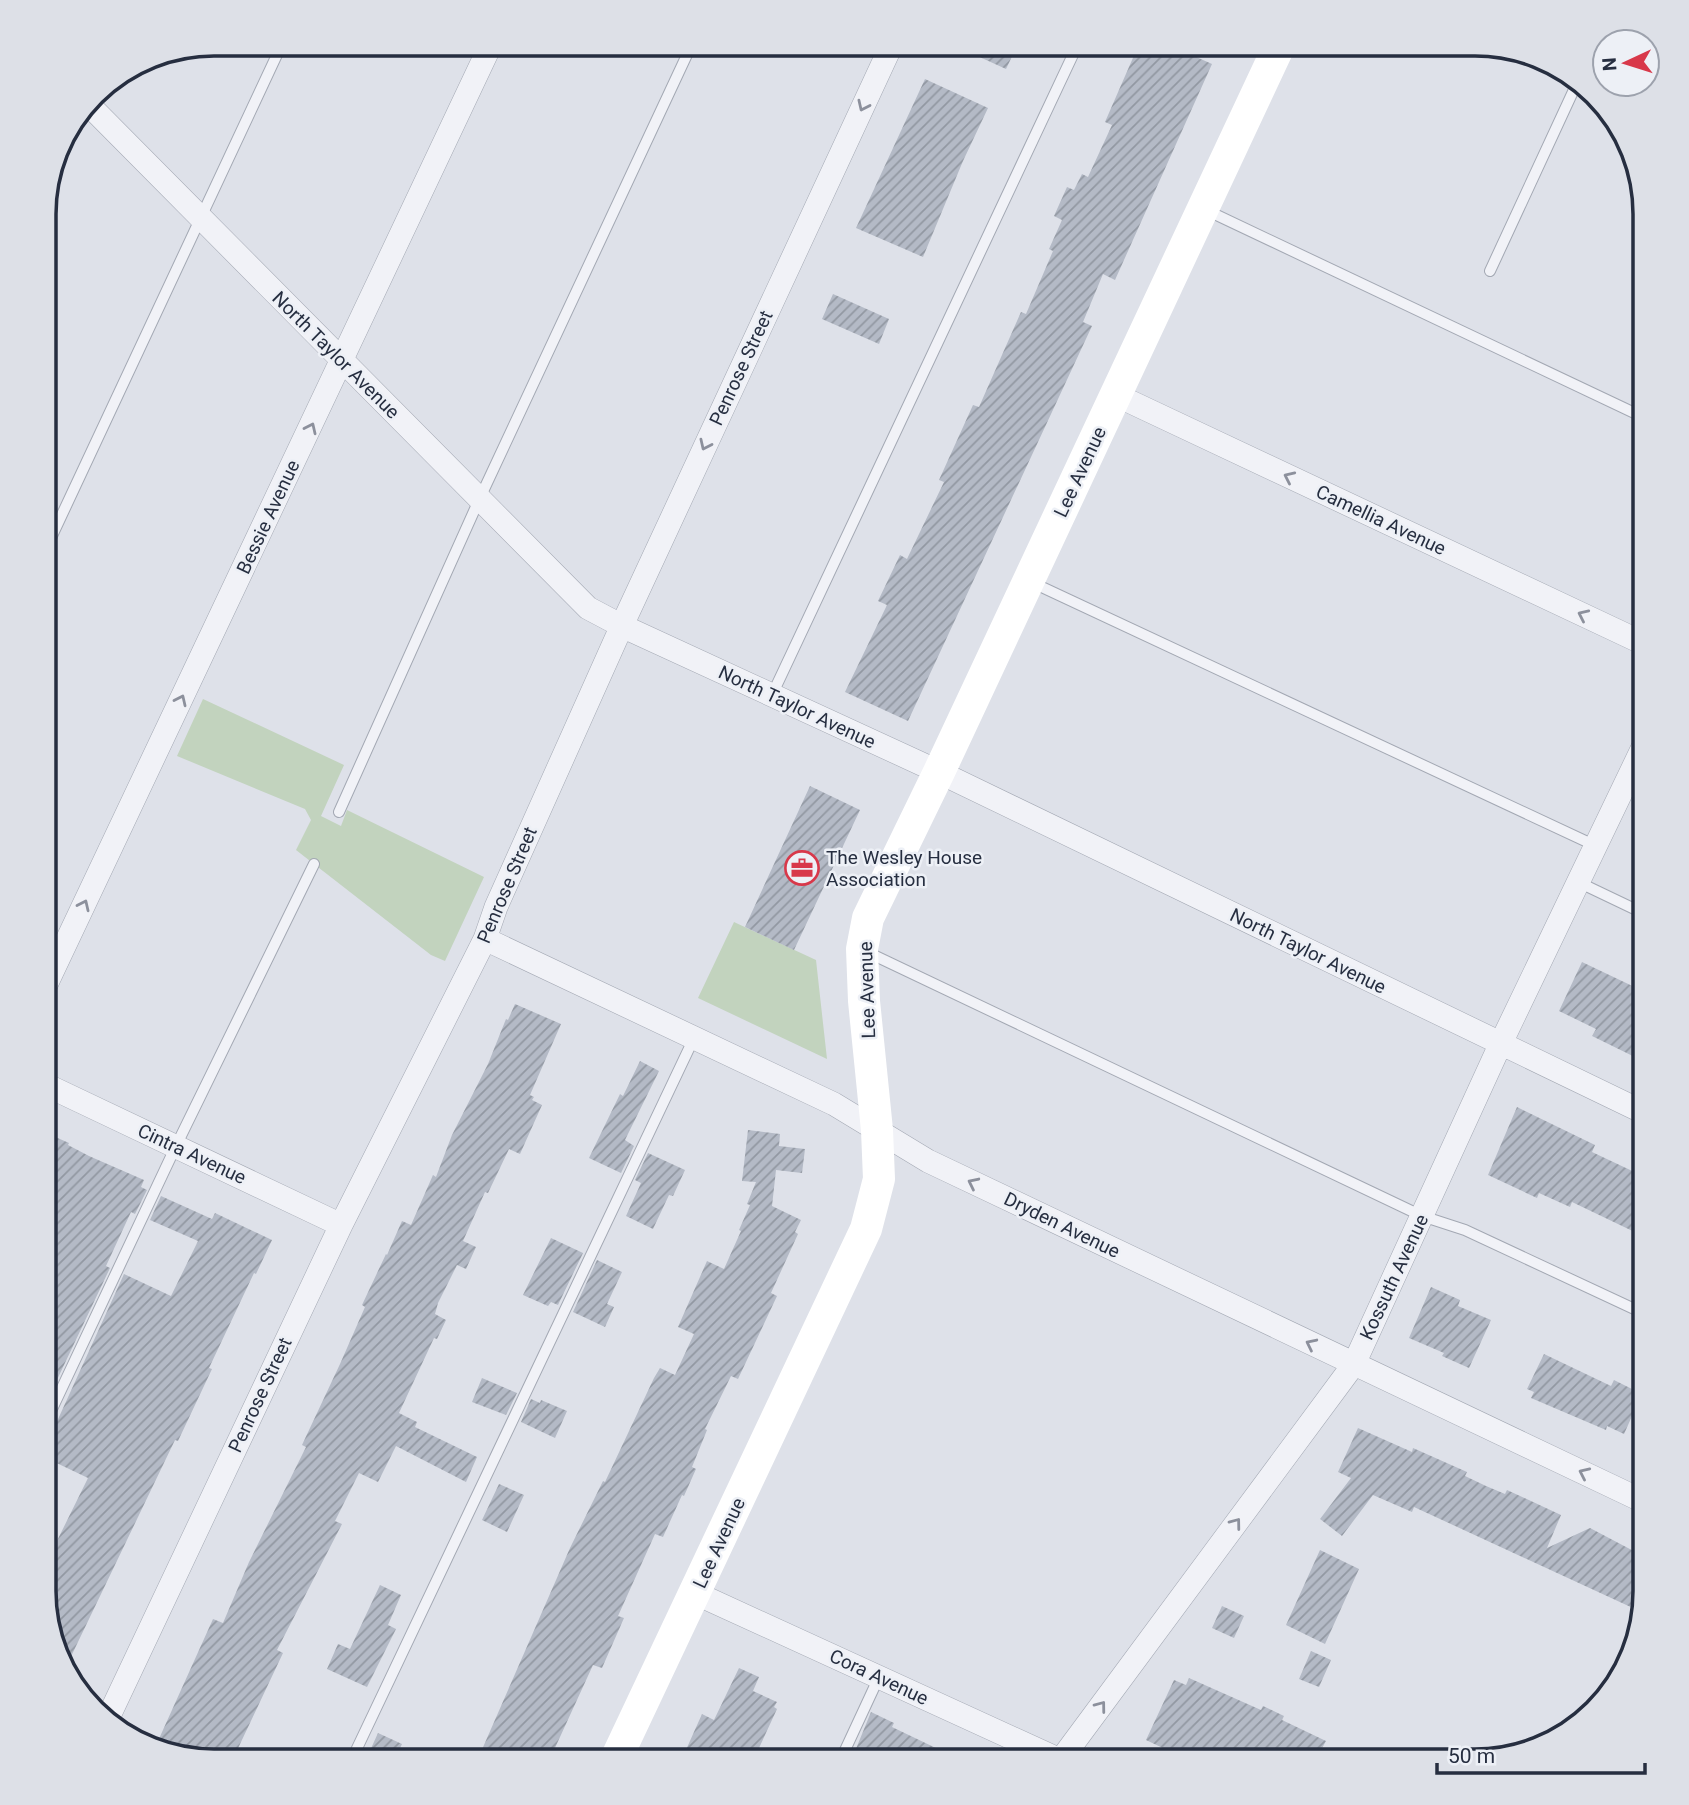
<svg xmlns="http://www.w3.org/2000/svg" width="1689" height="1805" font-family="Roboto,sans-serif">
<style>
.green{fill:#c2d3be}
.building{fill:url(#building-hatch)}
.lines{fill:none;stroke-linecap:round;stroke-linejoin:round}
.lane-casing{stroke:#a3a8b3;stroke-width:12}
.street-casing{stroke:#a3a8b3;stroke-width:24}
.lane{stroke:#f1f2f7;stroke-width:10}
.street{stroke:#f1f2f7;stroke-width:23}
.secondary{stroke:#fff;stroke-width:32}
.oneway{stroke:#8c909c}
.labels{text-anchor:middle;dominant-baseline:central;stroke-width:5;stroke-linejoin:round;paint-order:stroke}
.street-label{font-size:19px;fill:#262e40;stroke:#edf0f6}
.poi-label{font-size:19px;fill:#262e40;stroke:#edf0f6;text-anchor:start}
.rim{fill:none;stroke:#262e40;stroke-width:3.5}
</style>
<defs>
<pattern id="building-hatch" width="6" height="6" patternUnits="userSpaceOnUse" patternTransform="scale(1.75)"><rect width="6" height="6" fill="#b4bac6"/><path d="M-1 1l2-2M0 6l6-6M5 7l2-2" fill="none" stroke="#9298a2"/></pattern>
</defs>
<rect width="100%" height="100%" fill="#dee1e9"/>
<!-- green -->
<path class="green" d="M 203,699 L 344,765 L 321,816 L 341,826 L 347,810 L 484,877 L 445,961 L 431,955 L 296,850 L 311,820 L 305,809 L 177,756 Z
M 734,922 L 816,960 L 827,1059 L 698,998 Z"/>
<!-- building -->
<path class="building" d="M 951,44 L 1018,44 L 1006,69 Z
M 1139,44 L 1167,44 L 1212,64 L 1115,280 L 1103,274 L 1083,322 L 1092,326 L 908,721 L 845,692 L 887,605 L 878,601 L 900,555 L 907,559 L 944,482 L 939,480 L 973,405 L 979,407 L 1021,312 L 1026,314 L 1053,251 L 1049,249 L 1062,220 L 1054,216 L 1067,187 L 1074,190 L 1082,174 L 1088,177 L 1112,125 L 1105,122 Z
M 925,79 L 988,108 L 963,161 L 923,257 L 856,228 Z
M 833,294 L 889,319 L 879,344 L 822,319 Z
M 810,786 L 860,810 L 794,950 L 745,927 Z
M 1582,962 L 1645,992 L 1645,1062 L 1592,1036 L 1596,1029 L 1559,1011 Z
M 515,1004 L 561,1024 L 530,1095 L 534,1097 L 532,1100 L 542,1105 L 520,1154 L 509,1149 L 488,1193 L 485,1192 L 463,1241 L 476,1247 L 466,1269 L 457,1265 L 438,1303 L 435,1314 L 446,1320 L 437,1339 L 434,1338 L 399,1413 L 417,1422 L 415,1427 L 477,1457 L 466,1482 L 396,1446 L 378,1482 L 359,1473 L 335,1521 L 342,1524 L 277,1650 L 283,1653 L 232,1761 L 213,1761 L 161,1749 L 164,1743 L 158,1741 L 213,1619 L 223,1623 L 249,1562 L 306,1447 L 302,1445 L 340,1364 L 365,1307 L 362,1305 L 386,1254 L 387,1255 L 402,1221 L 411,1225 L 433,1175 L 436,1177 L 452,1135 L 488,1064 L 506,1019 L 508,1020 Z
M 640,1061 L 659,1071 L 625,1140 L 634,1146 L 621,1173 L 589,1158 L 620,1094 L 623,1096 Z
M 1517,1107 L 1595,1145 L 1592,1152 L 1645,1177 L 1645,1237 L 1572,1202 L 1570,1207 L 1539,1193 L 1537,1198 L 1488,1175 Z
M 748,1130 L 780,1134 L 779,1146 L 805,1149 L 802,1173 L 776,1170 L 772,1206 L 801,1220 L 795,1232 L 798,1234 L 771,1293 L 777,1296 L 738,1379 L 731,1376 L 705,1429 L 707,1430 L 692,1467 L 696,1469 L 684,1496 L 682,1495 L 663,1537 L 655,1534 L 618,1616 L 624,1618 L 602,1668 L 593,1665 L 549,1761 L 477,1761 L 570,1548 L 603,1481 L 605,1482 L 654,1378 L 660,1368 L 675,1375 L 694,1334 L 678,1327 L 707,1261 L 724,1269 L 741,1231 L 739,1230 L 750,1205 L 747,1204 L 756,1182 L 742,1181 Z
M 44,1132 L 69,1143 L 68,1145 L 89,1156 L 144,1180 L 141,1187 L 147,1190 L 135,1214 L 131,1212 L 106,1266 L 110,1268 L 55,1384 L 44,1379 Z
M 648,1153 L 685,1170 L 673,1196 L 669,1195 L 653,1229 L 626,1216 L 641,1183 L 635,1180 Z
M 161,1196 L 212,1219 L 215,1213 L 272,1240 L 256,1274 L 254,1273 L 209,1368 L 212,1369 L 178,1441 L 175,1440 L 65,1669 L 53,1646 L 44,1592 L 44,1545 L 53,1549 L 88,1478 L 44,1457 L 44,1450 L 124,1274 L 171,1296 L 198,1241 L 150,1220 Z
M 551,1238 L 583,1253 L 558,1305 L 551,1302 L 548,1306 L 523,1295 Z
M 597,1260 L 622,1272 L 607,1304 L 614,1307 L 605,1327 L 573,1312 Z
M 1431,1287 L 1460,1300 L 1458,1306 L 1491,1320 L 1469,1368 L 1442,1356 L 1444,1353 L 1409,1338 Z
M 1544,1354 L 1611,1386 L 1614,1380 L 1642,1394 L 1624,1434 L 1607,1426 L 1606,1430 L 1531,1398 L 1534,1392 L 1527,1389 Z
M 482,1378 L 517,1393 L 506,1415 L 472,1402 Z
M 531,1399 L 540,1403 L 541,1400 L 567,1411 L 555,1438 L 521,1422 Z
M 1358,1428 L 1412,1452 L 1413,1448 L 1467,1472 L 1465,1476 L 1486,1486 L 1505,1494 L 1507,1490 L 1561,1515 L 1547,1548 L 1590,1528 L 1645,1557 L 1645,1589 L 1635,1609 L 1414,1507 L 1412,1512 L 1373,1495 L 1342,1536 L 1320,1519 L 1351,1478 L 1338,1472 Z
M 499,1484 L 524,1495 L 507,1532 L 482,1520 Z
M 1320,1550 L 1359,1569 L 1325,1644 L 1286,1625 Z
M 380,1585 L 401,1595 L 388,1625 L 396,1629 L 367,1687 L 327,1669 L 338,1644 L 350,1649 Z
M 1222,1606 L 1244,1616 L 1234,1638 L 1212,1628 Z
M 1311,1651 L 1331,1660 L 1319,1687 L 1299,1679 Z
M 739,1668 L 759,1677 L 753,1691 L 777,1702 L 774,1707 L 777,1709 L 753,1761 L 681,1761 L 702,1714 L 714,1720 Z
M 1189,1678 L 1261,1710 L 1263,1706 L 1284,1716 L 1282,1720 L 1326,1741 L 1315,1761 L 1190,1761 L 1146,1740 L 1174,1680 L 1186,1685 Z
M 871,1712 L 894,1723 L 892,1727 L 963,1761 L 851,1761 Z
M 378,1733 L 402,1744 L 394,1761 L 382,1761 L 368,1755 Z"/>
<g class="lines">
<!-- lane casing -->
<g class="lane-casing">
<path id="lane" d="M 1206,210 L 1645,418
M 1490,271 L 1577,83
M 44,553 L 282,44
M 1031,582 L 1596,846
M 772,695 L 1078,44
M 339,812 L 479,500 L 692,44
M 1578,882 L 1645,914
M 867,952 L 1422,1216 L 1465,1230 L 1645,1314
M 44,1426 L 176,1146 L 314,864
M 351,1761 L 694,1038
M 840,1761 L 879,1677"/>
</g>
<!-- street casing -->
<g class="street-casing">
<path id="street" d="M 88,104 L 588,608 L 622,626 L 939,772 L 1645,1113
M 1116,395 L 1645,644
M 485,939 L 834,1104 L 928,1161 L 1645,1502
M 44,989 L 491,44
M 44,1084 L 341,1225
M 695,1593 L 1062,1761
M 108,1718 L 341,1225 L 485,939 L 496,907 L 624,621 L 892,44
M 1060,1761 L 1354,1364 L 1500,1045 L 1645,743"/>
</g>
<!-- lane -->
<use href="#lane" class="lane"/>
<!-- street -->
<use href="#street" class="street"/>
<!-- secondary -->
<path class="secondary" d="M 615,1761 L 866,1229 L 879,1179 L 877,1130 L 864,1001 L 862,949 L 868,918 L 939,772 L 1280,44"/>
</g>
<!-- one-way arrows -->
<defs><path id="oneway-chevron" d="M-2-3.5L2.5 0L-2 3.5" fill="none" stroke-width="1.6" stroke-linecap="round" stroke-linejoin="round" transform="scale(1.75)"/></defs>
<g class="oneway">
<use href="#oneway-chevron" transform="translate(863 106) rotate(115)"/>
<use href="#oneway-chevron" transform="translate(311 428) rotate(-65)"/>
<use href="#oneway-chevron" transform="translate(705 445) rotate(115)"/>
<use href="#oneway-chevron" transform="translate(1289 477) rotate(-155)"/>
<use href="#oneway-chevron" transform="translate(1583 615) rotate(-155)"/>
<use href="#oneway-chevron" transform="translate(181 700) rotate(-65)"/>
<use href="#oneway-chevron" transform="translate(84 905) rotate(-65)"/>
<use href="#oneway-chevron" transform="translate(973 1183) rotate(-154)"/>
<use href="#oneway-chevron" transform="translate(1311 1344) rotate(-154)"/>
<use href="#oneway-chevron" transform="translate(1584 1473) rotate(-155)"/>
<use href="#oneway-chevron" transform="translate(1236 1523) rotate(-53)"/>
<use href="#oneway-chevron" transform="translate(1101 1706) rotate(-53)"/>
</g>
<!-- icons -->
<defs>
<g id="office-ring" transform="scale(1.75)"><circle r="9.5" fill="#edf0f6" stroke="#d8384a" stroke-width="1.5"/><path d="M-6-3h4V-5.5h4V-3h4V5H-6ZM-1-4.5V-3h2v-1.5ZM-6 0V1H6V0Z" fill="#d8384a"/></g>
</defs>
<g fill-rule="evenodd">
<use href="#office-ring" x="802" y="868"/>
</g>
<g class="labels">
<!-- street labels -->
<g class="street-label">
<text transform="translate(336 355) rotate(45)">North Taylor Avenue</text>
<text transform="translate(741 368) rotate(-65)">Penrose Street</text>
<text transform="translate(1080 472) rotate(-65)">Lee Avenue</text>
<text transform="translate(268 517) rotate(-65)">Bessie Avenue</text>
<text transform="translate(1381 520) rotate(25)">Camellia Avenue</text>
<text transform="translate(797 707) rotate(25)">North Taylor Avenue</text>
<text transform="translate(507 885) rotate(-67)">Penrose Street</text>
<text transform="translate(1308 951) rotate(26)">North Taylor Avenue</text>
<text transform="translate(867 990) rotate(-92)">Lee Avenue</text>
<text transform="translate(192 1154) rotate(25)">Cintra Avenue</text>
<text transform="translate(1062 1225) rotate(26)">Dryden Avenue</text>
<text transform="translate(1394 1277) rotate(-65)">Kossuth Avenue</text>
<text transform="translate(260 1395) rotate(-65)">Penrose Street</text>
<text transform="translate(719 1543) rotate(-65)">Lee Avenue</text>
<text transform="translate(879 1677) rotate(25)">Cora Avenue</text>
</g>
<!-- poi labels -->
<g class="poi-label">
<text x="826" y="857">The Wesley House<tspan x="826" dy="22">Association</tspan></text>
</g>
</g>
<!-- crop -->
<path d="M0 0H1689V1805H0ZM214 56H1475A158 158 0 0 1 1633 214V1591A158 158 0 0 1 1475 1749H214A158 158 0 0 1 56 1591V214A158 158 0 0 1 214 56Z" fill="#dde0e7" fill-rule="evenodd"/>
<path class="rim" d="M214 56H1475A158 158 0 0 1 1633 214V1591A158 158 0 0 1 1475 1749H214A158 158 0 0 1 56 1591V214A158 158 0 0 1 214 56Z"/>
<!-- north arrow -->
<g transform="translate(1626 63) rotate(266)"><circle r="33" fill="#edf0f6" stroke="#9da2ad" stroke-width="2"/>
<path d="M0-5L12 26L0 18L-12 26Z" fill="#d8384a"/>
<text y="-10" font-size="19" font-weight="bold" text-anchor="middle" fill="#262e40">N</text>
</g>
<!-- scale -->
<path d="M1437 1763v10h208v-10" fill="none" stroke="#262e40" stroke-width="3.5"/>
<text x="1448" y="1763" font-size="21" fill="#262e40" stroke="#edf0f6" stroke-width="5" paint-order="stroke">50 m</text>
</svg>
